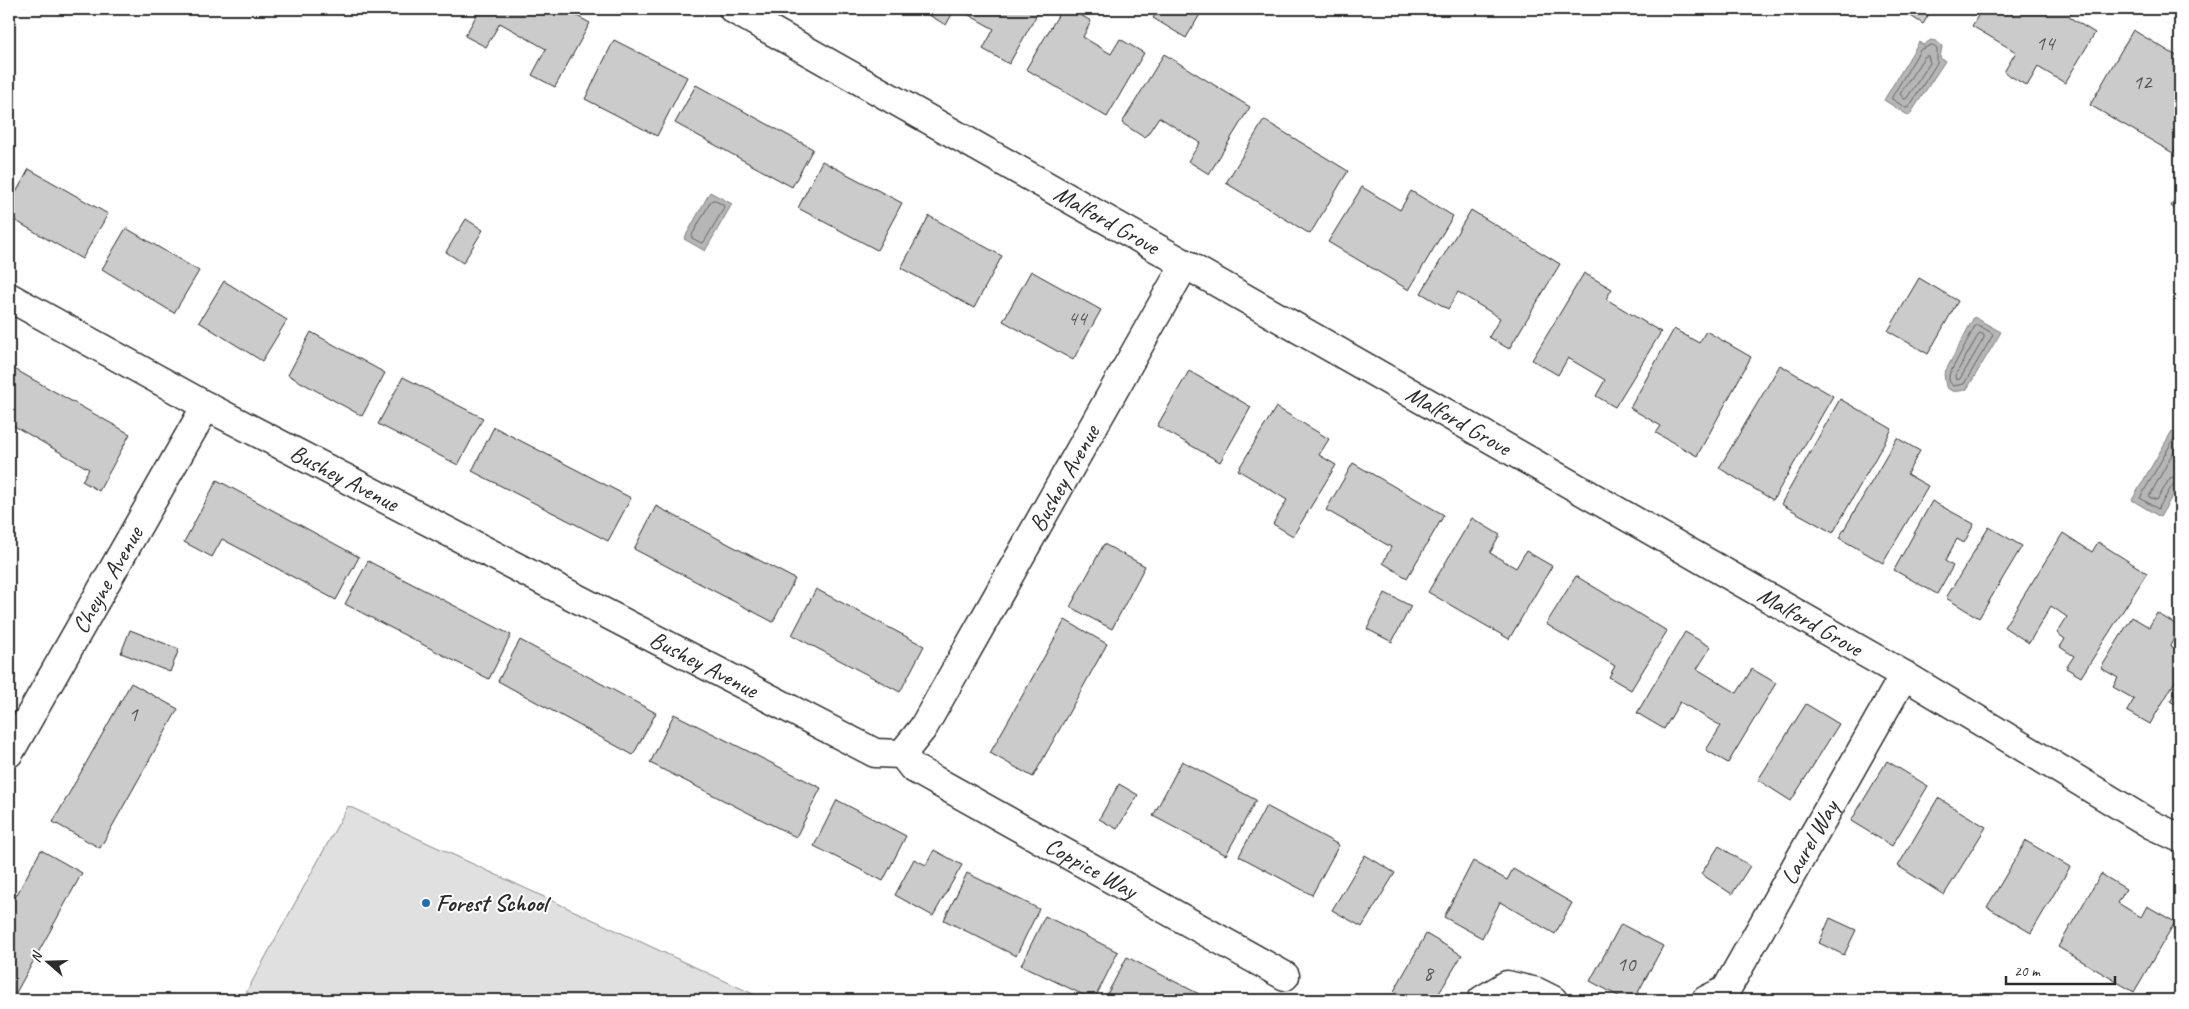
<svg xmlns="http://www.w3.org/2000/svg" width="2189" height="1009" font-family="Caveat,sans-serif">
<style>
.green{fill:#e0e0e0;stroke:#868686}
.water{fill:#b6b6b6;stroke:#7e7e7e}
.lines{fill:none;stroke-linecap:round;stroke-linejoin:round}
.shore{stroke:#636363;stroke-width:1}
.building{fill:#cbcbcb;stroke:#2b2b2b}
.minor-casing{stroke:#2b2b2b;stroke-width:31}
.minor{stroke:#fff;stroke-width:28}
.poi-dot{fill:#1f6fb2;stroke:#fff;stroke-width:2}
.labels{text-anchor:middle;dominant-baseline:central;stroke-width:4;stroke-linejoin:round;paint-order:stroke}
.number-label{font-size:21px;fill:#535353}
.street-label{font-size:24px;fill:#2b2b2b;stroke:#fff}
.poi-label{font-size:24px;font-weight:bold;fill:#2b2b2b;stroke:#fff;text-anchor:start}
</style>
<rect width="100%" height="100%" fill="#fff"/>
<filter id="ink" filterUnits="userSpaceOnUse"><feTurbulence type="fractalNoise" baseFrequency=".02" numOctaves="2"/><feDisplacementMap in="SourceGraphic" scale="10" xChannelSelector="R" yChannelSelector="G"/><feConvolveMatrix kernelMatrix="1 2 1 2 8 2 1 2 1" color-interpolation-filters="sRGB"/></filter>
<g filter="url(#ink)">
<!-- green -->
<path class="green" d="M 348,806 L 766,1000 L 242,1000 Z"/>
<!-- water -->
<path class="water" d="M 1931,40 L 1936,41 L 1942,46 L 1940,58 L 1945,61 L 1909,116 L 1884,100 L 1919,42 L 1923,45 Z
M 710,192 L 732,204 L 705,251 L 684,239 Z
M 1974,317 L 2001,332 L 1967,389 C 1958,392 1953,393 1946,387 L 1944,374 Z
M 2172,431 L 2180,436 L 2180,483 L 2160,517 L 2132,500 Z"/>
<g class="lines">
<!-- shore -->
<path class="shore" d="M 1932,45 L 1937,49 L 1937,63 L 1909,107 L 1906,108 L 1892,99 L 1892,97 L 1920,50 Z
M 1928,56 L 1930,63 L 1907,98 L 1904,99 L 1900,94 L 1924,57 Z
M 714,200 L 723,205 L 724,208 L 704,242 L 701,243 L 692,238 L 692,235 L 711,201 Z
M 1978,325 L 1992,333 L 1993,335 L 1964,384 L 1953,386 L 1949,381 L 1949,375 L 1975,326 Z
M 1980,333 L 1984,335 L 1984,338 L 1960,379 L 1956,380 L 1955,376 Z
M 2180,439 L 2173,440 L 2140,498 L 2158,509 L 2174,483 L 2180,481
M 2180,446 L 2176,447 L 2149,497 L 2157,500 L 2170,478 L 2180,475"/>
</g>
<!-- building -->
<path class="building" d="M 480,9 L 564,9 L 590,23 L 555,87 L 532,75 L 546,49 L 500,23 L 486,47 L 465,36 Z
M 923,9 L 955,9 L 946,25 L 922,11 Z
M 958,9 L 1040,9 L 1009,64 L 983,49 L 994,29 Z
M 1062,9 L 1070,9 L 1091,21 L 1083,37 L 1111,54 L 1120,39 L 1144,53 L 1107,117 L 1026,69 Z
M 1159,9 L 1199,9 L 1202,11 L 1186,38 L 1153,18 Z
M 1900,9 L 1932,9 L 1923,24 Z
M 1982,9 L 2074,9 L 2069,17 L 2095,33 L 2065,83 L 2038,67 L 2027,86 L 2004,72 L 2016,52 L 1972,26 Z
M 2133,30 L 2180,58 L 2180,141 L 2173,153 L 2090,105 Z
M 614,40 L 687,77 L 657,136 L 585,99 Z
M 1164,54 L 1250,107 L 1209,174 L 1188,161 L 1200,143 L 1159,117 L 1145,138 L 1122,123 Z
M 696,85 L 813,149 L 792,187 L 675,123 Z
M 1264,120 L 1348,171 L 1310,234 L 1226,183 Z
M 822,161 L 902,203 L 877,250 L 798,208 Z
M 29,169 L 108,214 L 82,259 L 9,217 L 9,205 Z
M 1362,187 L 1400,210 L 1411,191 L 1453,216 L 1409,290 L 1328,242 Z
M 2180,191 L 2180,213 L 2171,206 Z
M 1471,210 L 1560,264 L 1509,349 L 1489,337 L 1500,318 L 1458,292 L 1448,309 L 1421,293 Z
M 929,216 L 1002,256 L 974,308 L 901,268 Z
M 466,219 L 483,230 L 463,263 L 446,252 Z
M 126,228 L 199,271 L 174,313 L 102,269 Z
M 1031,271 L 1101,310 L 1073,360 L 1003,321 Z
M 1584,273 L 1612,289 L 1606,299 L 1661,332 L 1615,407 L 1596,396 L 1605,380 L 1568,358 L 1558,375 L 1532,360 Z
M 1919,278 L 1958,301 L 1928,354 L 1888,331 Z
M 224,281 L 287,320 L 262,361 L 199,322 Z
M 1674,329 L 1699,343 L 1706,331 L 1751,357 L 1697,456 L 1656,433 L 1661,426 L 1630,408 Z
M 311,332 L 385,373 L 362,416 L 288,375 Z
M 1780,365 L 1833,396 L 1773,500 L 1719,468 Z
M 9,366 L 130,434 L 99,491 L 82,481 L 89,469 L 9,423 Z
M 1189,371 L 1251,407 L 1220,462 L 1157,426 Z
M 403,377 L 483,418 L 458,465 L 378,424 Z
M 1840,399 L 1892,429 L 1833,533 L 1781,504 Z
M 1276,407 L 1329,439 L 1319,455 L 1336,465 L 1293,536 L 1273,524 L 1287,500 L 1238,470 Z
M 494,427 L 631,498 L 608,541 L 472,471 Z
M 1897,438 L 1920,451 L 1907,474 L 1928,486 L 1883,563 L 1839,538 Z
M 1353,463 L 1444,515 L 1407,578 L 1383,563 L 1391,547 L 1326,510 Z
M 217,480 L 359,557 L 336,600 L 222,539 L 212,557 L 184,542 Z
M 1932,501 L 1974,524 L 1964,543 L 1957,539 L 1945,561 L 1953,566 L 1937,594 L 1894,570 Z
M 656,506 L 795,579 L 773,622 L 634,549 Z
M 1472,518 L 1500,535 L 1490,553 L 1516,568 L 1526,551 L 1552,566 L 1509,639 L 1428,592 Z
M 1989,527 L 2022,546 L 1979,618 L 1946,598 Z
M 2063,533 L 2092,552 L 2098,542 L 2147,573 L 2081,677 L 2066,668 L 2074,656 L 2060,647 L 2065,639 L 2057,633 L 2067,617 L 2051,606 L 2029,643 L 2004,627 Z
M 1104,544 L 1145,566 L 1112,629 L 1070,607 Z
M 368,561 L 511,635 L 489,679 L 345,604 Z
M 1576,576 L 1667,631 L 1631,690 L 1609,677 L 1615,666 L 1546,624 Z
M 816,589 L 924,646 L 900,692 L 792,635 Z
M 1385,593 L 1411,606 L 1392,642 L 1367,629 Z
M 2157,613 L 2180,627 L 2170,646 L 2180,652 L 2180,673 L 2150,724 L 2127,711 L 2134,699 L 2113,687 L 2118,678 L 2101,668 L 2132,617 L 2149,627 Z
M 1065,620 L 1107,644 L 1033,777 L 990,753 Z
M 130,630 L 179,649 L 170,672 L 121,653 Z
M 1685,632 L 1711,647 L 1697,669 L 1737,693 L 1752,669 L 1776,683 L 1728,763 L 1706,750 L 1721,726 L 1680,702 L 1664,729 L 1637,713 Z
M 520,640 L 656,713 L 633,755 L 498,681 Z
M 131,683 L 178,709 L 100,848 L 53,822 Z
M 2180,684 L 2180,707 L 2170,701 Z
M 1806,704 L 1839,724 L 1791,801 L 1758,780 Z
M 674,714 L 821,788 L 796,837 L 650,763 Z
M 1182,761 L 1256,800 L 1226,855 L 1153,816 Z
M 1887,761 L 1928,786 L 1892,846 L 1851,821 Z
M 1119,784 L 1138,795 L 1117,829 L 1099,819 Z
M 1938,798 L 1986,827 L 1944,895 L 1898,866 Z
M 837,800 L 906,836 L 883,881 L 814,846 Z
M 1266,806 L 1339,845 L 1312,895 L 1239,856 Z
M 2026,841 L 2070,867 L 2031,933 L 1987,907 Z
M 1719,846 L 1750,866 L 1732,894 L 1701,874 Z
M 41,850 L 82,873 L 12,1000 L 9,1000 L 9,909 Z
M 934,850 L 962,865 L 933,916 L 895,895 L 914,859 L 926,865 Z
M 1365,855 L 1395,873 L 1362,927 L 1332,910 Z
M 1473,861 L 1507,880 L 1513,869 L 1572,903 L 1555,934 L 1500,902 L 1482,938 L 1444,917 Z
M 967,873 L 1039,909 L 1016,956 L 944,920 Z
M 2101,874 L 2126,889 L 2118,903 L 2141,917 L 2147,906 L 2175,922 L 2134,992 L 2058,947 Z
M 1045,916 L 1118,952 L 1094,1000 L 1021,965 Z
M 1830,918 L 1856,930 L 1844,955 L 1819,943 Z
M 1621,924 L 1663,946 L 1634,1000 L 1626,1000 L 1590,981 Z
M 1426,934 L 1462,955 L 1435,1000 L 1410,1000 L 1394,991 Z
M 1127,957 L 1199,994 L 1196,1000 L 1104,1000 Z
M 2180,982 L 2180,1000 L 2170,1000 Z"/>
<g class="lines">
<!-- minor casing -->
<g class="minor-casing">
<g id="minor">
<path id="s1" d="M 733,9 L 1185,264 L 1904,675 L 2152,825 L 2180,838"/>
<path id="s2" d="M 9,297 L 206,406 L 875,753 L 902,754 L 923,728 L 1185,264"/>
<path id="s3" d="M 9,753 L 206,406"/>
<path id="s4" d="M 902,754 L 913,768 L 1285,976"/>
<path d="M 1482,1000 L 1507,985 L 1537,992 L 1553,1000"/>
<path id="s5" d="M 1706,1000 L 1726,990 L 1904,675"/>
</g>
</g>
<!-- minor -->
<use href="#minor" class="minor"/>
</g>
</g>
<!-- markers -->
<circle class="poi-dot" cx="426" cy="903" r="5"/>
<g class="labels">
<!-- number labels -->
<g class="number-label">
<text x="2045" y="43">14</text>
<text x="2142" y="82">12</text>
<text x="1077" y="318">44</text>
<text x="133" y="714">1</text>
<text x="1626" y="964">10</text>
<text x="1428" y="973">8</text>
</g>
<!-- street labels -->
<g class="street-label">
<text stroke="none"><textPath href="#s1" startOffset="429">Malford Grove</textPath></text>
<text stroke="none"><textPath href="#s1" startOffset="834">Malford Grove</textPath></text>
<text stroke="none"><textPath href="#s2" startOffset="381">Bushey Avenue</textPath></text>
<text stroke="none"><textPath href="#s2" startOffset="1326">Bushey Avenue</textPath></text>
<text stroke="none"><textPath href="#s3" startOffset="199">Cheyne Avenue</textPath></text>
<text stroke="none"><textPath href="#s1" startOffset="1239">Malford Grove</textPath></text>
<text stroke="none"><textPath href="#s2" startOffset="786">Bushey Avenue</textPath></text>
<text stroke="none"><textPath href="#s5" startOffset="192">Laurel Way</textPath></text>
<text stroke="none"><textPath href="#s4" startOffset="222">Coppice Way</textPath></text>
</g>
<!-- poi labels -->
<g class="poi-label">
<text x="436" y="903">Forest School</text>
</g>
</g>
<!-- margin -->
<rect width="2189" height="1009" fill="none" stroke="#fff" stroke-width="30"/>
<rect x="15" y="15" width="2159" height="979" fill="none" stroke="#2b2b2b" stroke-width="2" filter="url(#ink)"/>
<!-- north arrow -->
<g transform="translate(48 962) rotate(290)" stroke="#ffffff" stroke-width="4" paint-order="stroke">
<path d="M0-4L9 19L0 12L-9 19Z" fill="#2b2b2b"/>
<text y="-8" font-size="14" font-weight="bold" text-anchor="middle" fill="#2b2b2b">N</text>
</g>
<!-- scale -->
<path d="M2006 976v8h109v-8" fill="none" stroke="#2b2b2b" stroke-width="2.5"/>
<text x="2014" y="976" font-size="15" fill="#2b2b2b" stroke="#ffffff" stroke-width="4" paint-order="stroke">20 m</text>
</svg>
